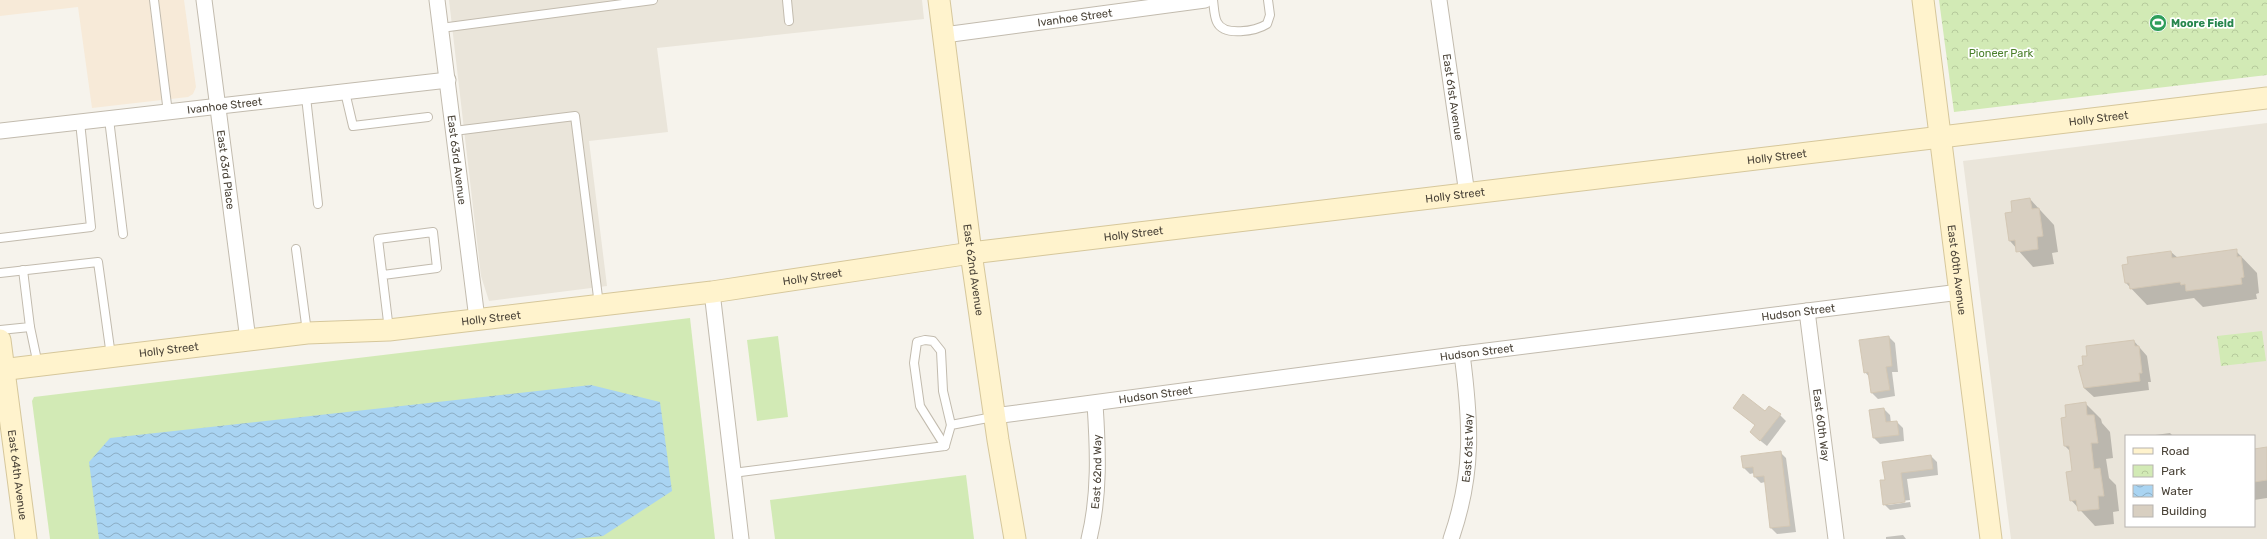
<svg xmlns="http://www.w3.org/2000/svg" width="2267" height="539" font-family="Rubik,sans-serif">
<defs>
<pattern id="park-crowns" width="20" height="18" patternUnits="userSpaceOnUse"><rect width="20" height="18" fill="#d2eab5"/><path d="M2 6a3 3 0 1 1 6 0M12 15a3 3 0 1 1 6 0" fill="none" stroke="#b6ca9c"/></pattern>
<pattern id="water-waves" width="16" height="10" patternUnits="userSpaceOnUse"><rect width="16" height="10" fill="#a9d4f2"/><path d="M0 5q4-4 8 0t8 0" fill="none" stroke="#8caec5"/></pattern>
</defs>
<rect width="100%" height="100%" fill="#f6f3ec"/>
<g fill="#eae5da" fill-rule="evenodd">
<polygon points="449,0 922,0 924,19 657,48 668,132 589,141 607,286 489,301 481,276"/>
<path d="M2267,123V539H2011L1963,161ZM2126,436H2254V526H2126Z"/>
</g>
<polygon fill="#f7ead8" points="0,0 184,0 196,87 193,94 188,97 92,108 78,7 0,16"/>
<g fill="#d2eab5">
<polygon points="690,318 715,539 50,539 32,401 34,397"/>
<polygon points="778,336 788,417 757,421 747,340"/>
<polygon points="966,475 974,539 775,539 770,500"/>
</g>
<g fill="url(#park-crowns)">
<polygon points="1939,0 2267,0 2267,75 1954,112"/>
<polygon points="2262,331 2266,361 2221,366 2217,336"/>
</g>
<polygon fill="url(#water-waves)" points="591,385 660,402 672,491 603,536 573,539 99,539 89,462 110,438"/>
<g fill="#0003">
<polygon points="2030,199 2054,225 2058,252 2052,253 2054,264 2033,267 2010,241 2013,213"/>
<polygon points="2236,251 2257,273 2259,293 2256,294 2257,299 2203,307 2194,298 2147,305 2126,283 2171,252 2178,258"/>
<polygon points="1889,337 1895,343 1898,372 1892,372 1895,396 1878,399 1872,393 1870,378 1865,372"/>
<polygon points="2134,341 2147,356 2151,382 2148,382 2149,390 2094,397 2084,388 2084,366 2088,356"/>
<polygon points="2085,403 2101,419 2102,423 2110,432 2113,458 2106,459 2109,478 2116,485 2119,511 2113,512 2114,524 2095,526 2071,500 2073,472 2071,452 2065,446 2068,418"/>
<polygon points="1734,408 1780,415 1786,421 1767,446 1757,438 1756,426"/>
<polygon points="1884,409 1890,415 1891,423 1897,422 1903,428 1904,441 1880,444 1874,438 1870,411"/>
<polygon points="2170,433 2173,436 2148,436"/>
<polygon points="2267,448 2267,498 2254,500 2254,450"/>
<polygon points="1780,452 1786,458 1796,532 1777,534 1771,528 1765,482 1761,483 1755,477 1754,473 1750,474 1744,468"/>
<polygon points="1931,456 1937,462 1938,475 1907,479 1910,500 1888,503 1888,505 1910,502 1911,507 1890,510 1884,504 1886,480"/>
<polygon points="1903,535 1906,539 1886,539 1886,537"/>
</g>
<g fill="#d8cfc1" stroke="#d3c7b4">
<polygon points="2030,198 2032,209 2039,208 2043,236 2037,237 2038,249 2016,252 2015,240 2009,241 2005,213 2012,212 2011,201"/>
<polygon points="2237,249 2237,257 2241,256 2244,277 2241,278 2242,284 2186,291 2185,284 2181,285 2180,282 2130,289 2129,283 2125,283 2122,265 2128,264 2127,257 2171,251 2172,258"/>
<polygon points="1889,336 1892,366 1886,367 1890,390 1871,393 1868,372 1864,373 1859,340"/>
<polygon points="2134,340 2135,346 2139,346 2142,373 2139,373 2140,381 2084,388 2078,366 2083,365 2082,356 2087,356 2086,346"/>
<polygon points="1743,394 1765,411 1769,406 1781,414 1760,441 1750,432 1755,425 1733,408"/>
<polygon points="2086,402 2087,415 2094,415 2098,443 2091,443 2094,469 2100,468 2104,496 2098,496 2099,509 2078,511 2076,500 2070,501 2066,472 2072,471 2069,446 2064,446 2061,418 2066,417 2065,405"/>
<polygon points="1884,408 1886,422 1897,421 1899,435 1873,438 1869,410"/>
<polygon points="2267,447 2267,480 2254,482 2254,449"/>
<polygon points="1781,451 1790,526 1770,528 1764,476 1754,477 1753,467 1743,468 1741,456"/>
<polygon points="1931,455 1933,469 1901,473 1905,502 1883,505 1880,480 1885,480 1882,462"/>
</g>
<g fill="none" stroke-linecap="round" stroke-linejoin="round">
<defs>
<g id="lane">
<polyline points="154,0 168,113"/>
<polyline points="787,0 789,21"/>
<path d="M1213,0C1214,7 1214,16 1217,22C1224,37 1256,31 1267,24L1270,15L1268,0"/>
<polyline points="441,28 653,0"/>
<polyline points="345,92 353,126 428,117"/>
<polyline points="306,97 318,204"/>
<polyline points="109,119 123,234"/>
<polyline points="454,131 575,116 599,305"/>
<polyline points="0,238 91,227 80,122"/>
<polyline points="296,249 307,332"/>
<polyline points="0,273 98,262 111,356"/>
<polyline points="383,275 437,268 433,232 378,239 389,330"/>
<polyline points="30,327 38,365"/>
<polyline points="0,330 30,327 23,270"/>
<polyline points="945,446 920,406 914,363 917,342 925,340 933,341 941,351 943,391 951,425"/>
<polyline points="733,473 945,446 951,425 993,417"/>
</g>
<g id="street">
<path id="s1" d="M204,0L248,340"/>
<path id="s2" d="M437,0L477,319"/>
<path id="s3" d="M1439,0L1467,194"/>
<path id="s4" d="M944,35L1205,0"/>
<path id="s5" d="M0,131L448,80"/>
<polyline points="712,292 741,539"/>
<path id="s6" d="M1807,311L1836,539"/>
<path id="s7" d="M994,416L1462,354L1960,292"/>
<path id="s8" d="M1089,539C1100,495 1098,449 1095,404"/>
<path id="s9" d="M1451,539C1474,473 1471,423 1462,354"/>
</g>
<g id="secondary">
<path id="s10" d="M939,0L971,253L998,440L1015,539"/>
<path id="s11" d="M1923,0L1991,539"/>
<path id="s12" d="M0,340L26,539"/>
<path id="s13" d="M0,370L307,333L389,330L712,292L971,253L2267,98"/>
</g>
</defs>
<use href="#lane" stroke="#c2bbae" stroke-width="10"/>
<use href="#street" stroke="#c2bbae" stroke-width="17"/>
<use href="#secondary" stroke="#d6c79b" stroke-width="23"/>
<use href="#lane" stroke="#fff" stroke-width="8"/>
<use href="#street" stroke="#fff" stroke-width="15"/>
<use href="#secondary" stroke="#fff3cd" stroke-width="21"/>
</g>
<defs>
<symbol id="stadium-disc" viewBox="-11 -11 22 22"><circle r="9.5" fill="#2e9e5b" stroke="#fff"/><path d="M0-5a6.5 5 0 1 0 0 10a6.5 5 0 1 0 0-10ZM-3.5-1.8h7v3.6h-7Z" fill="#fff"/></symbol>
</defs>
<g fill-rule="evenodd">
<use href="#stadium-disc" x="2148" y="13" width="20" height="20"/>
</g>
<g text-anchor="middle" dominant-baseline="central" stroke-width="3.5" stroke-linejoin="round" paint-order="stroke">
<g font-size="11" fill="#4b4439" stroke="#fff">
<text stroke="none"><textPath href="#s4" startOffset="132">Ivanhoe Street</textPath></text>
<text stroke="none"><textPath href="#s3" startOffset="98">East 61st Avenue</textPath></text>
<text stroke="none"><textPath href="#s5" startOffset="226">Ivanhoe Street</textPath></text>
<text stroke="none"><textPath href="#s13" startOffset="2114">Holly Street</textPath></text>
<text stroke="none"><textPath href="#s13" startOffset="1790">Holly Street</textPath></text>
<text stroke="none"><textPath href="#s2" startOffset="161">East 63rd Avenue</textPath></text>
<text stroke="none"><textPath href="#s1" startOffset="171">East 63rd Place</textPath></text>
<text stroke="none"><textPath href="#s13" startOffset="1466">Holly Street</textPath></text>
<text stroke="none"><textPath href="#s13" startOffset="1142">Holly Street</textPath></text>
<text stroke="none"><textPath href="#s11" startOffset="272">East 60th Avenue</textPath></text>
<text stroke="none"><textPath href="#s10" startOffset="272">East 62nd Avenue</textPath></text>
<text stroke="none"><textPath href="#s13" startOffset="818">Holly Street</textPath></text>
<text stroke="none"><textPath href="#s7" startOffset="811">Hudson Street</textPath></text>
<text stroke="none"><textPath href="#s13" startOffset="494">Holly Street</textPath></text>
<text stroke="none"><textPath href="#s13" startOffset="170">Holly Street</textPath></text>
<text stroke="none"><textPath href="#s7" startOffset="487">Hudson Street</textPath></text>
<text stroke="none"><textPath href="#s7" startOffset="163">Hudson Street</textPath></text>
<text stroke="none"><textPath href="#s6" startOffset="115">East 60th Way</textPath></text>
<text stroke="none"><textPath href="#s9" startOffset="93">East 61st Way</textPath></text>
<text stroke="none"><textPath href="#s8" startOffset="68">East 62nd Way</textPath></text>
<text stroke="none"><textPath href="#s12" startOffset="136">East 64th Avenue</textPath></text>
</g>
<g font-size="11" font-weight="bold" fill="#27864d" stroke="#fff" text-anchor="start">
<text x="2171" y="23">Moore Field</text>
</g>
<g font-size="11" fill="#4a7f2a" stroke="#fff">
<text x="2001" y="53">Pioneer Park</text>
</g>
</g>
<rect x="2125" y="435" width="130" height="92" fill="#ffffff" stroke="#b7b4b0"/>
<rect x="2133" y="448" width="20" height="6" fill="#fff3cd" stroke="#b7b4b0"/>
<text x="2161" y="455" font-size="12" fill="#4b4439">Road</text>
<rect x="2133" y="465" width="20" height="12" fill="url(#park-crowns)" stroke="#b7b4b0"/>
<text x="2161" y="475" font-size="12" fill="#4b4439">Park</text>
<rect x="2133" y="485" width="20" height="12" fill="url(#water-waves)" stroke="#b7b4b0"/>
<text x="2161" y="495" font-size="12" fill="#4b4439">Water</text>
<rect x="2133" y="505" width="20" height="12" fill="#d8cfc1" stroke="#b7b4b0"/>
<text x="2161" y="515" font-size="12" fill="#4b4439">Building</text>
</svg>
